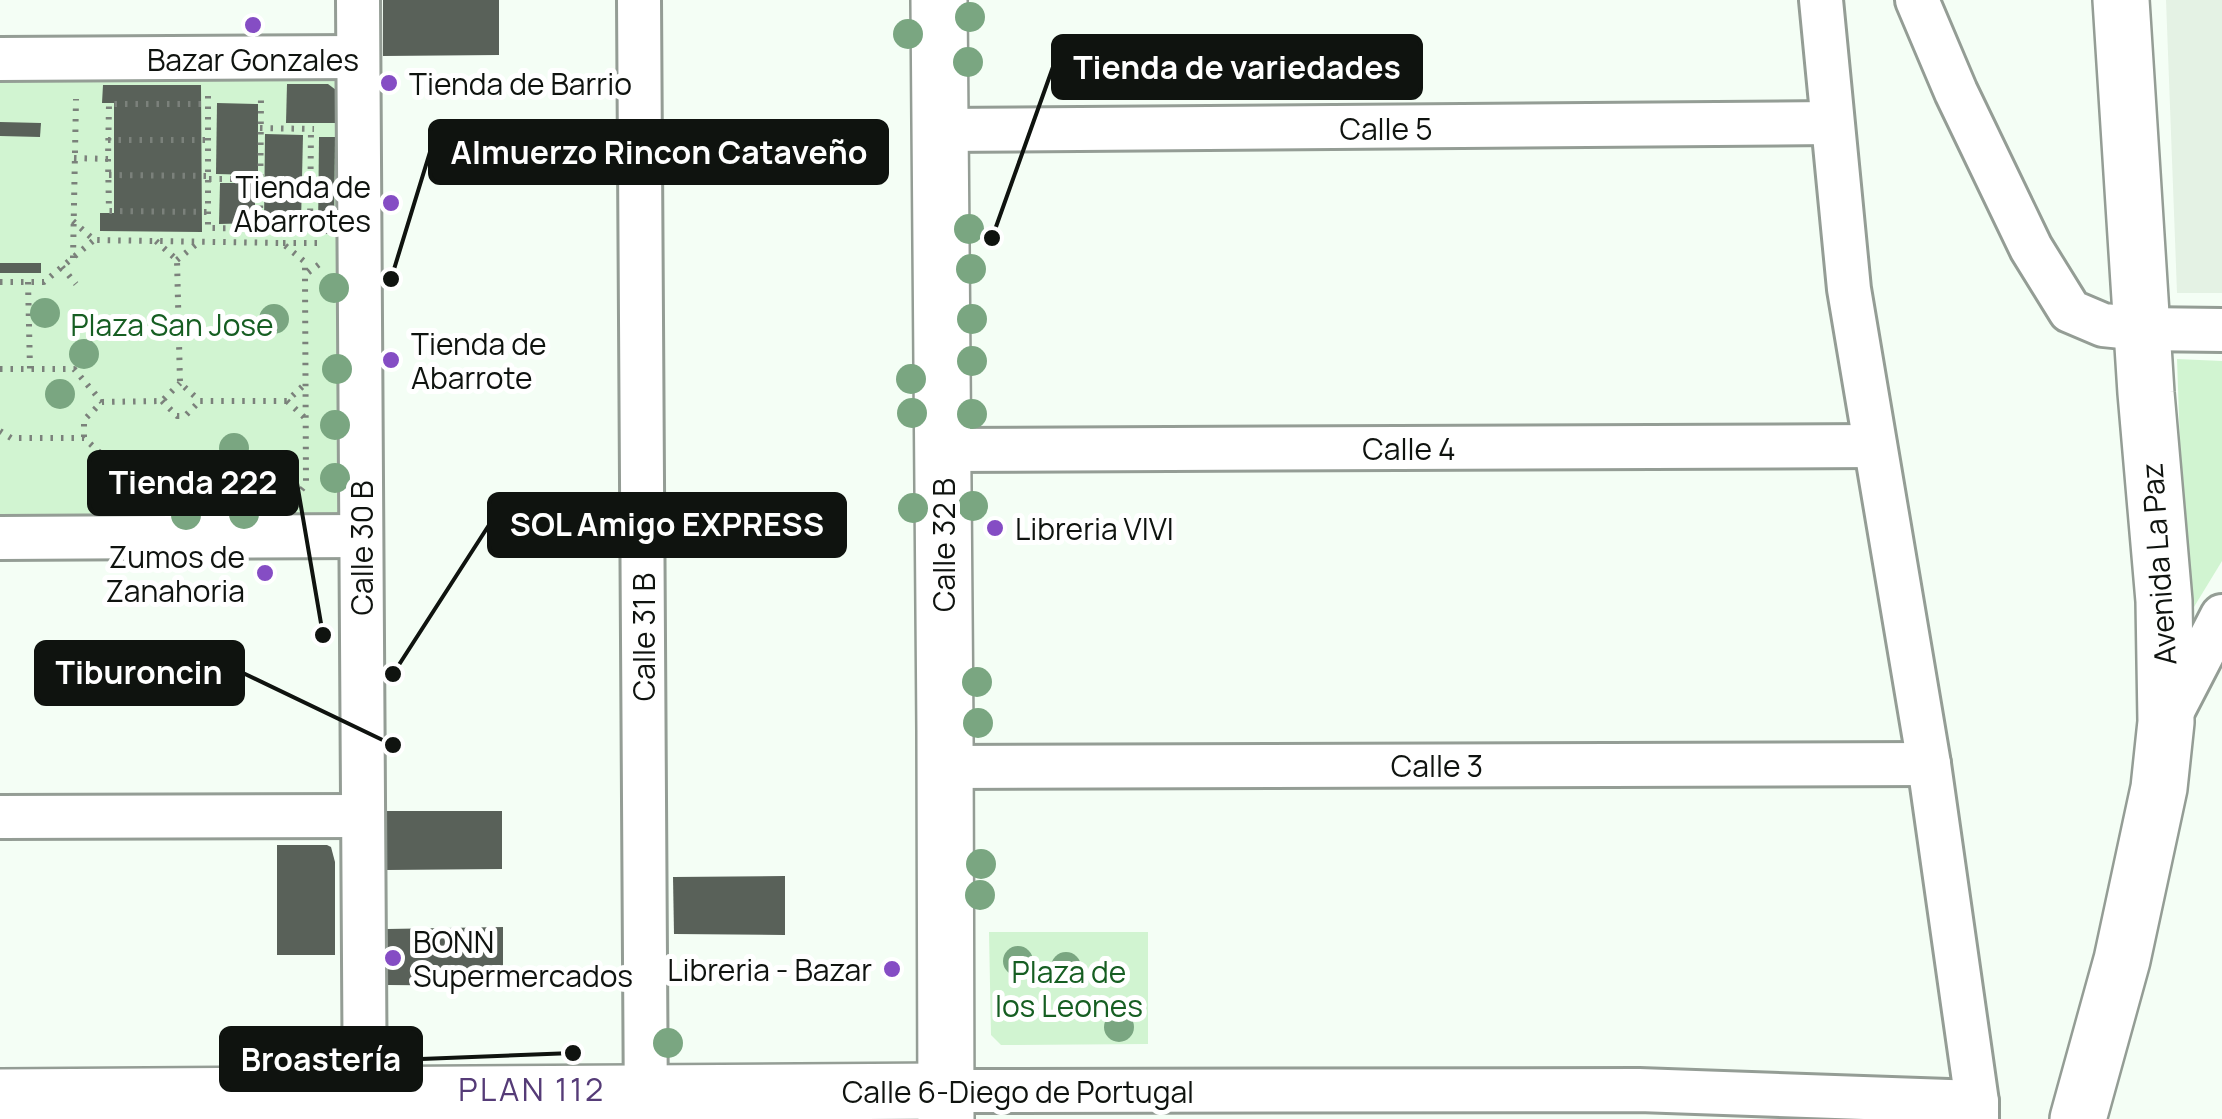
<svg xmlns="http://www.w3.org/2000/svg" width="2222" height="1119" font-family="Manrope,sans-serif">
<rect width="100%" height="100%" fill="#f4fef5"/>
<polygon fill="#e4f2e4" points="2166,0 2222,0 2222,293 2177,293"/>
<g fill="#d1f4d1">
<polygon points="0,75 335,77 340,81 343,504 338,512 331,518 0,521"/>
<polygon points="2177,359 2222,361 2222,561 2186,620"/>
<polygon points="989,932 1148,932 1148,1044 1001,1045 991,1035"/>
</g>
<g fill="#596159">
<polygon points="383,0 499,0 499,55 383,56"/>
<polygon points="287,84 328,84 336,90 336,123 286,123"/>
<polygon points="103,85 201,85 202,232 100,231 100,213 114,213 114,103 102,103"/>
<polygon points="217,103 258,104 258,175 216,174"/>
<polygon points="0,122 41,123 40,137 0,136"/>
<polygon points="265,134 303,135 301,222 264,224"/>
<polygon points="319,137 335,137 334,234 318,234"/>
<polygon points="220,183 255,183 255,223 219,224"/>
<rect x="0" y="263" width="41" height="10"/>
<polygon points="386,811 502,811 502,869 386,870"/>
<polygon points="277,845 327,845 331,847 335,862 335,955 277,955"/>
<polygon points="785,876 785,935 674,934 673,877"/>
<polygon points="503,927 503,986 388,985 387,929"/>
</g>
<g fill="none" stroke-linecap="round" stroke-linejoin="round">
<defs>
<g id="minor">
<polyline points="358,0 365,1119"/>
<polyline points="639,0 646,1119"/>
<polyline points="1821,0 1849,289 1929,764 1977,1102 1977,1119"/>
<polyline points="1917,0 1956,92 2031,248 2070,311 2103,325 2142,329 2222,330"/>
<polyline points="0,59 358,57"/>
<polyline points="941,130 1831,123"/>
<polyline points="943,450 1875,446"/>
<polyline points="0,538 361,536"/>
<polyline points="2167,722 2222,616"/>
<polyline points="945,767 1929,764"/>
<polyline points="0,817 363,816"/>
<polyline points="945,1091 1639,1090 1977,1102"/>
</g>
<g id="tertiary">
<polyline points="939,0 945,731 946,1119"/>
<polyline points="0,1097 945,1091"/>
</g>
<polyline id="secondary" points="2078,1119 2122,960 2159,788 2166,722 2164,601 2146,393 2121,0"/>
</defs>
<use href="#minor" stroke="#949d95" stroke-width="48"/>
<use href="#tertiary" stroke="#949d95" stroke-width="60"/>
<use href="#secondary" stroke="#949d95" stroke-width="60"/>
<g stroke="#7b817b" stroke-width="6" stroke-dasharray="2.5 8" stroke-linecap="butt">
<polyline points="208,96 208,228 310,229 311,129"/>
<polyline points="260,128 314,129"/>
<polyline points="108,140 209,140"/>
<polyline points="74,158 108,159 109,104 208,104"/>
<polyline points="108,159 109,211 209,212"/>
<polyline points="109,175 208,176"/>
<polyline points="209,179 260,179"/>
<polyline points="73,221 94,240 282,243 305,262 305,275"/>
<polyline points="260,229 261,97"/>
<polyline points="156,241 177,260 180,383 200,401 287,401 306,383"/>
<polyline points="283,243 321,243"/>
<polyline points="73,258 76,99"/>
<polyline points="177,260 199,242"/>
<polyline points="62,267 76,284"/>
<polyline points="0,282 44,282 94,240"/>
<polyline points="28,282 30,369"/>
<polyline points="0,369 74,369 102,402"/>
<polyline points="162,401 177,416 185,416 200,401"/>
<polyline points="287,401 304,417"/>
<polyline points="0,431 11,438 84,438 148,497"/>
<polyline points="84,437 84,420 102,402 162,401 180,383"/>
<polyline points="295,498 306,484 305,275 322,262"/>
</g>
<use href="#minor" stroke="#fff" stroke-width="42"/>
<use href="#tertiary" stroke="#fff" stroke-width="55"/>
<use href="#secondary" stroke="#fff" stroke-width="55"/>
</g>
<g fill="#7aa681">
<circle cx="970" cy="17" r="15"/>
<circle cx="908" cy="34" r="15"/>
<circle cx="968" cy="62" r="15"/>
<circle cx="969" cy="229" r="15"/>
<circle cx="971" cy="269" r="15"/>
<circle cx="334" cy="288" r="15"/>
<circle cx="45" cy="313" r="15"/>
<circle cx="274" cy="319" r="15"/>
<circle cx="972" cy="319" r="15"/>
<circle cx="84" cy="354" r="15"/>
<circle cx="972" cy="361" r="15"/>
<circle cx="337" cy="369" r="15"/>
<circle cx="911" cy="379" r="15"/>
<circle cx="60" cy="394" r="15"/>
<circle cx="912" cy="413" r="15"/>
<circle cx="972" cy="414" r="15"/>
<circle cx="335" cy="425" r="15"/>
<circle cx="234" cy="448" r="15"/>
<circle cx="335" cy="478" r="15"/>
<circle cx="973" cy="506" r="15"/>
<circle cx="913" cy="508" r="15"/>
<circle cx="244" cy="514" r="15"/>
<circle cx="186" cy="515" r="15"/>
<circle cx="977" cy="682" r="15"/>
<circle cx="978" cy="723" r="15"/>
<circle cx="981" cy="864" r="15"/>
<circle cx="980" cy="895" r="15"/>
<circle cx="1018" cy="961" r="15"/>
<circle cx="1066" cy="967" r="15"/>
<circle cx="1119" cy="1027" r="15"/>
<circle cx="668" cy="1043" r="15"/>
</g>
<g fill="#854dc4" stroke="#fff" stroke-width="4">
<circle cx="253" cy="25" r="10"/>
<circle cx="389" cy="83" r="10"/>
<circle cx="391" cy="203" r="10"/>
<circle cx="391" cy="360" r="10"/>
<circle cx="995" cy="528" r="10"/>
<circle cx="265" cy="573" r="10"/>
<circle cx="393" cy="958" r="10"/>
<circle cx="892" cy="969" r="10"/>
</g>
<g text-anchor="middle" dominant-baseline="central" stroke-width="10" stroke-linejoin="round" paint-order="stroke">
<g font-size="30" fill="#0f130f" stroke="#fff" text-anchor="start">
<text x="253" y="59" text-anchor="middle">Bazar Gonzales</text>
<text x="409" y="83">Tienda de Barrio</text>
<text x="371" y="186" text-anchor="end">Tienda de<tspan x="371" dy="34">Abarrotes</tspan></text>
<text x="411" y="343">Tienda de<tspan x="411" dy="34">Abarrote</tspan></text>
<text x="1015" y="528">Libreria VIVI</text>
<text x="245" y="556" text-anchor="end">Zumos de<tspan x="245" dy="34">Zanahoria</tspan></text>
<text x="413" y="941">BONN<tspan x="413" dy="34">Supermercados</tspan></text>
<text x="872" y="969" text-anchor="end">Libreria - Bazar</text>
</g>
<g font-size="30" fill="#0f130f" stroke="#fff">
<text x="1386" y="128">Calle 5</text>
<text x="1409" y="448">Calle 4</text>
<text transform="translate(943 545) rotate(-90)">Calle 32 B</text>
<text transform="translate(361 548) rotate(-90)">Calle 30 B</text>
<text transform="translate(2158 564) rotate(-94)">Avenida La Paz</text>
<text transform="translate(643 637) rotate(-90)">Calle 31 B</text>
<text x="1437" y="765">Calle 3</text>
<text x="1018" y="1091">Calle 6-Diego de Portugal</text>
</g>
<g font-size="30" fill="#165e22" stroke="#fff">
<text x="172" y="324">Plaza San Jose</text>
<text x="1069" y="971">Plaza de<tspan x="1069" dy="34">los Leones</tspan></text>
</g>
<g font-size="32" letter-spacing="2.5" fill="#553b77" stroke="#fff">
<text x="532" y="1089">PLAN 112</text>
</g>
</g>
<path fill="none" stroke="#0f130f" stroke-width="4" d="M992 238L1053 67M391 279L430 152M323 635L297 483M393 674L489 525M393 745L243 673M573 1053L421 1059"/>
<g fill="#0f130f" stroke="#fff" stroke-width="4">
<circle cx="992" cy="238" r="10"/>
<circle cx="391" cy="279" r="10"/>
<circle cx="323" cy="635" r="10"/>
<circle cx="393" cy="674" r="10"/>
<circle cx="393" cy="745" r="10"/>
<circle cx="573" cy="1053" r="10"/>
</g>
<g fill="#0f130f" stroke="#0f130f" stroke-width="4">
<rect x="1053" y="36" width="368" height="62" rx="10"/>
<rect x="430" y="121" width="457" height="62" rx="10"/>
<rect x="89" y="452" width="208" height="62" rx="10"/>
<rect x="489" y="494" width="356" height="62" rx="10"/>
<rect x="36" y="642" width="207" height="62" rx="10"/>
<rect x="221" y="1028" width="200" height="62" rx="10"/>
</g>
<g font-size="32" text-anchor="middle" font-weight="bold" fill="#fff">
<text x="1237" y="79">Tienda de variedades</text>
<text x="659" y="164">Almuerzo Rincon Cataveño</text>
<text x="193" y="494">Tienda 222</text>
<text x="667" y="536">SOL Amigo EXPRESS</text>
<text x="139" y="684">Tiburoncin</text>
<text x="321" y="1071">Broastería</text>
</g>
</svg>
